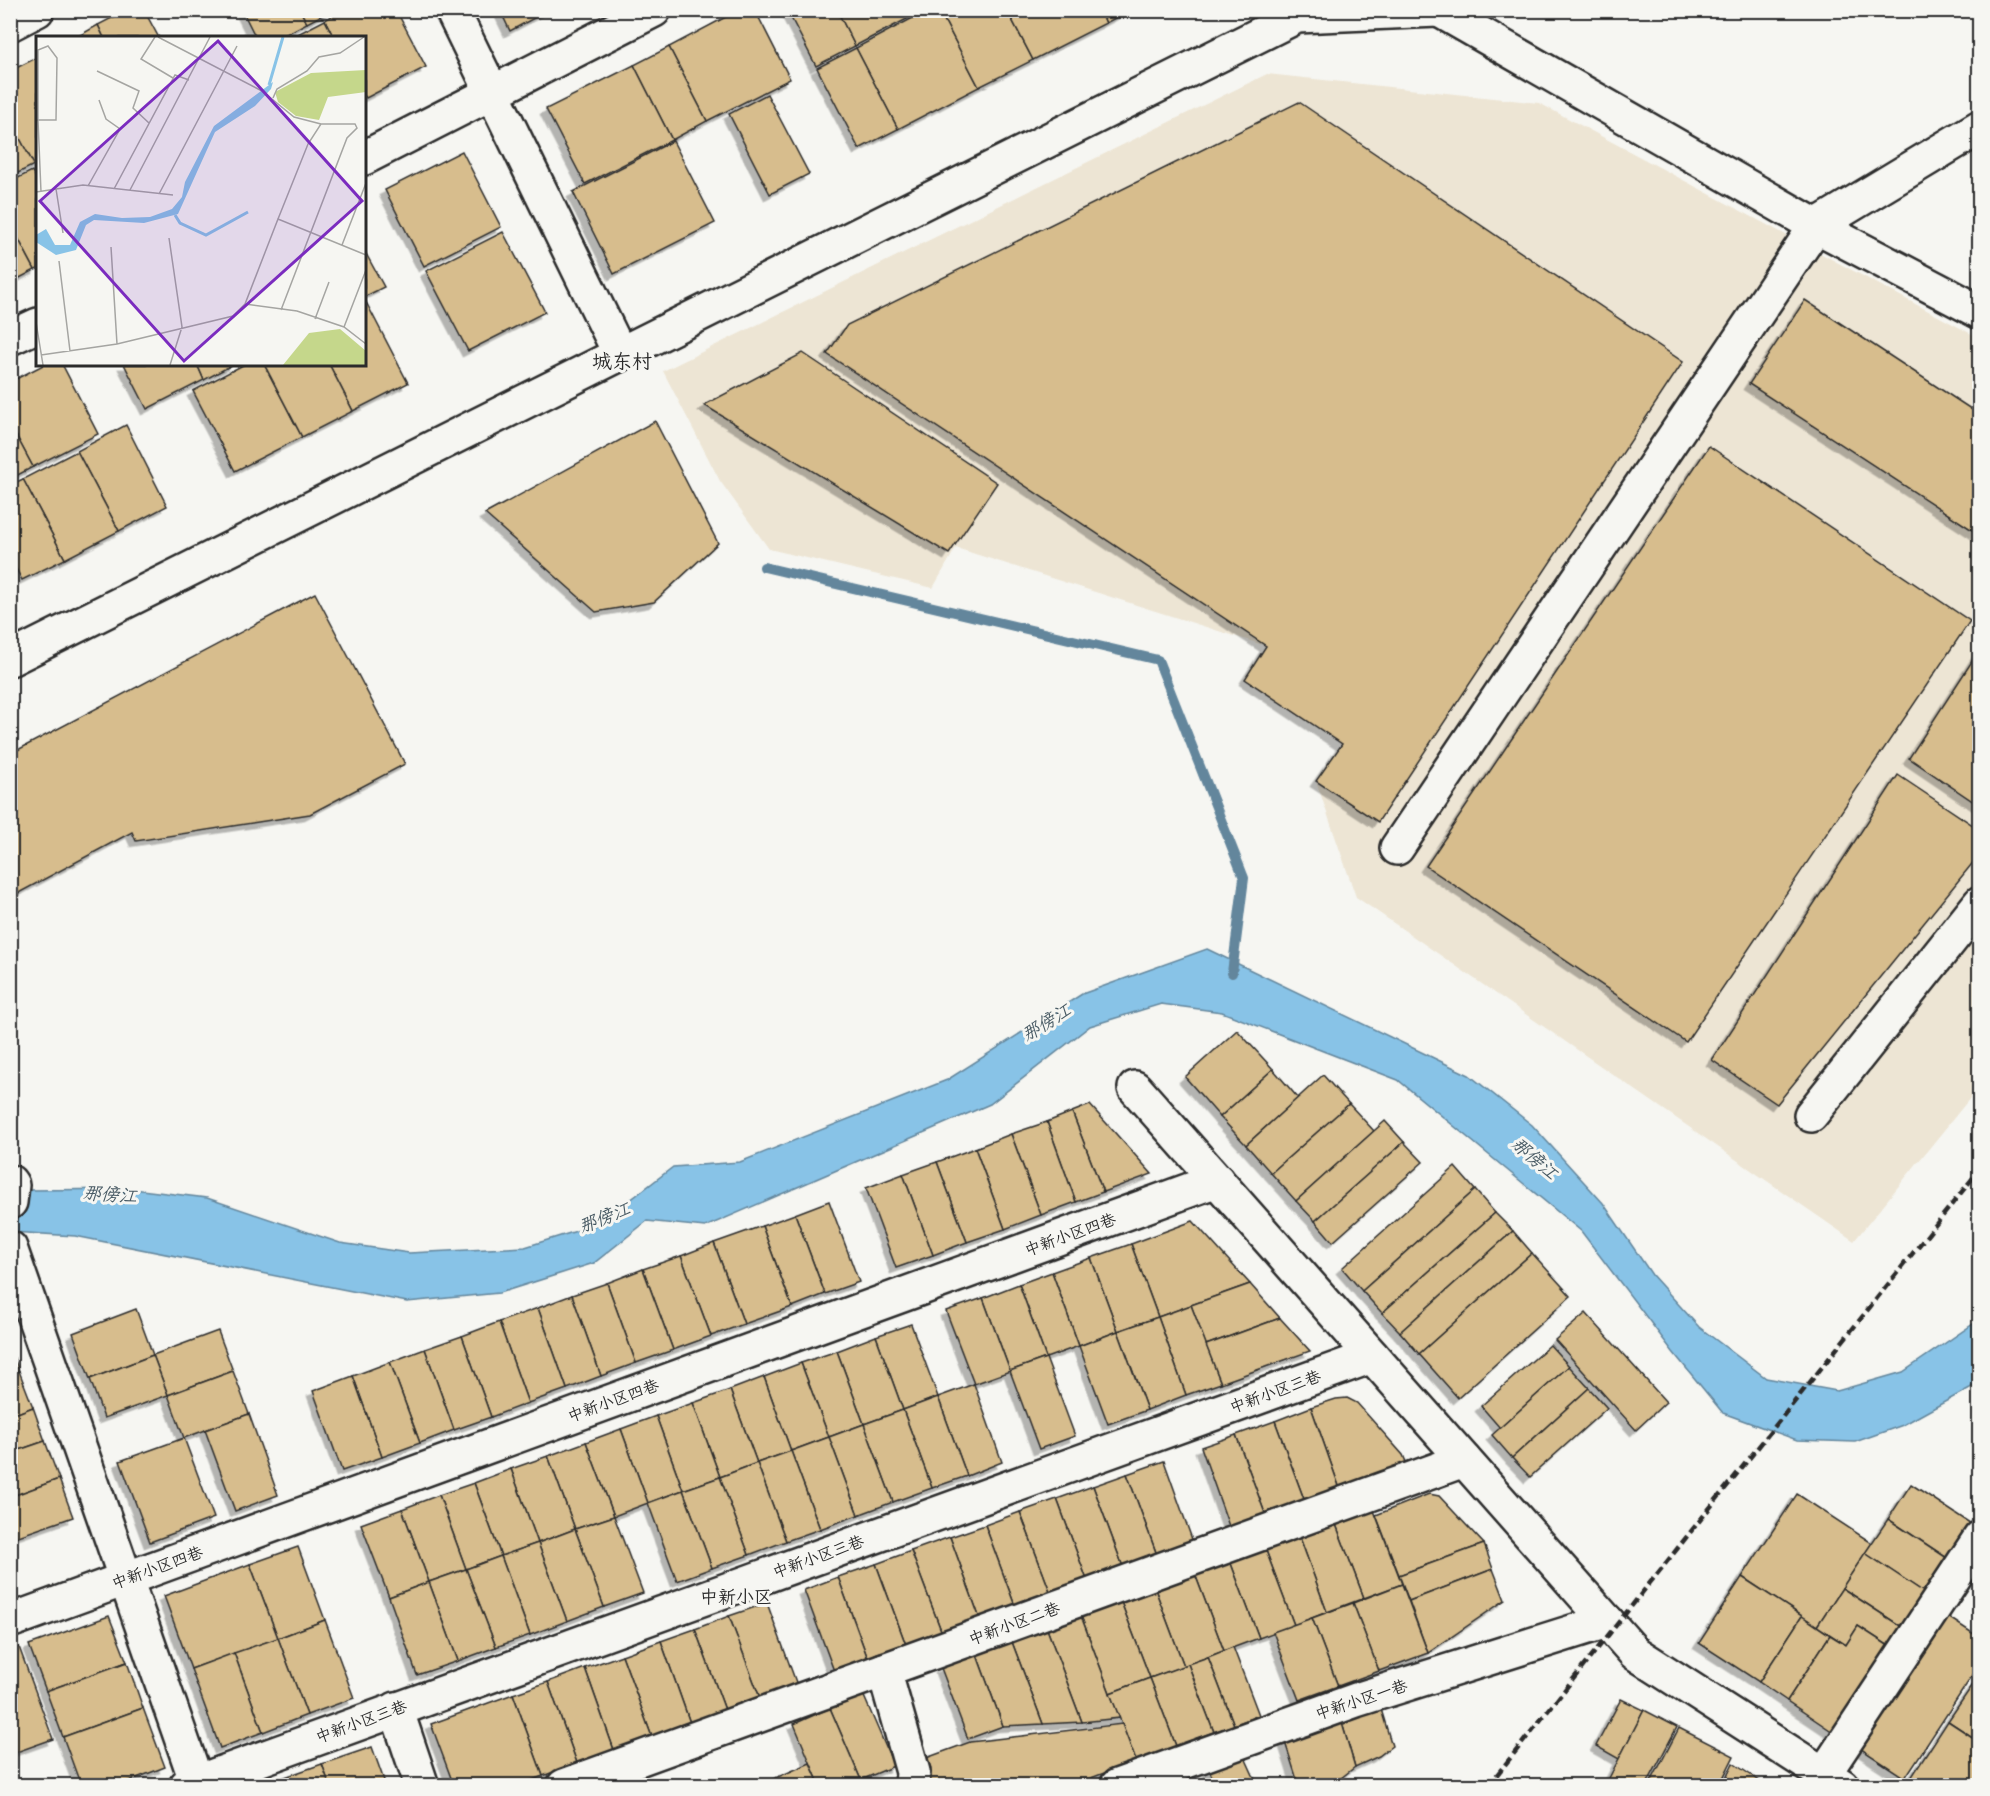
<svg xmlns="http://www.w3.org/2000/svg" width="1990" height="1796" font-family="'Patrick Hand','LXGW WenKai TC',sans-serif">
<defs>
<filter id="shadow"><feDropShadow dx="-5.5" dy="5.5" stdDeviation="0" flood-color="#0004"/></filter>
</defs>
<rect width="100%" height="100%" fill="#f6f6f2"/>
<filter id="ink" filterUnits="userSpaceOnUse"><feTurbulence type="fractalNoise" baseFrequency=".0167" numOctaves="2"/><feDisplacementMap in="SourceGraphic" scale="12" xChannelSelector="R" yChannelSelector="G"/><feConvolveMatrix kernelMatrix="1 2 1 2 8 2 1 2 1" color-interpolation-filters="sRGB"/></filter>
<g filter="url(#ink)">
<polygon fill="#ede5d4" points="1267,74 1539,103 1979,338 1979,1087 1854,1241 1356,897 1316,781 1341,744 1245,679 1266,646 956,548 933,588 769,549 720,481 663,371"/>
<polygon fill="#88c3e7" stroke="#63869c" stroke-width="1.5" points="1207,949 1469,1075 1532,1125 1603,1203 1652,1275 1699,1327 1766,1378 1837,1391 1903,1372 1979,1320 1979,1383 1903,1425 1855,1442 1797,1440 1723,1413 1673,1352 1581,1231 1398,1080 1222,1012 1161,1004 1090,1026 990,1104 705,1227 647,1221 594,1263 499,1293 407,1302 75,1236 11,1232 10,1192 31,1190 133,1189 207,1198 340,1243 409,1253 525,1247 599,1224 673,1167 740,1162 947,1080 1082,994"/>
<g fill="none" stroke-linecap="round" stroke-linejoin="round">
<polyline stroke="#63869c" stroke-width="10" points="764,567 1158,660 1244,878 1232,973"/>
</g>
<g fill="#d7bd8d" stroke="#2b2b2b" stroke-width="1.5" filter="url(#shadow)">
<polygon points="127,10 144,10 159,38 104,38 98,25"/>
<polygon points="242,10 300,10 307,23 279,38 256,38"/>
<polygon points="300,10 332,10 307,23"/>
<polygon points="342,10 396,10 426,67 366,98 364,95 364,38 334,38 325,20"/>
<polygon points="500,10 549,10 510,31"/>
<polygon points="739,10 755,10 790,79 707,121 669,47"/>
<polygon points="787,10 837,10 855,46 816,66"/>
<polygon points="837,10 924,10 855,46"/>
<polygon points="928,10 939,10 979,87 898,129 856,48"/>
<polygon points="939,10 1007,10 1033,60 979,87"/>
<polygon points="1007,10 1100,10 1106,23 1033,60"/>
<polygon points="1100,10 1130,10 1106,23"/>
<polygon points="325,20 334,38 292,38 292,37"/>
<polygon points="98,25 104,38 75,38"/>
<polygon points="669,47 707,121 672,140 634,65"/>
<polygon points="856,48 898,129 859,149 817,68"/>
<polygon points="38,57 38,163 34,165 10,120 10,71"/>
<polygon points="634,65 672,140 585,184 546,109"/>
<polygon points="767,94 809,174 770,194 729,114"/>
<polygon points="1299,102 1683,362 1378,822 1316,781 1342,744 1245,679 1266,646 827,354 847,325"/>
<polygon points="10,120 34,165 10,177"/>
<polygon points="673,141 715,223 614,274 573,192"/>
<polygon points="462,151 501,227 424,266 385,190"/>
<polygon points="32,171 38,181 38,269 35,270 10,223 10,182"/>
<polygon points="10,223 35,270 10,283"/>
<polygon points="503,232 545,312 468,351 426,271"/>
<polygon points="364,250 384,287 364,297"/>
<polygon points="1805,300 1980,415 1980,535 1749,384"/>
<polygon points="366,302 408,383 353,411 329,364 364,364"/>
<polygon points="803,353 997,483 949,554 704,405"/>
<polygon points="45,364 62,364 98,434 33,467 10,424 10,382"/>
<polygon points="124,364 197,364 204,380 147,409"/>
<polygon points="197,364 234,364 204,380"/>
<polygon points="245,364 264,364 302,437 235,471 193,391"/>
<polygon points="264,364 329,364 353,411 302,437"/>
<polygon points="655,421 718,543 654,602 596,612 485,514"/>
<polygon points="10,424 33,467 10,479"/>
<polygon points="126,425 167,506 119,531 77,451"/>
<polygon points="1709,446 1970,621 1686,1042 1426,866"/>
<polygon points="77,451 119,531 65,559 23,479"/>
<polygon points="23,479 65,559 22,580 10,557 10,485"/>
<polygon points="315,593 405,764 310,814 136,841 132,832 13,896 10,890 10,754"/>
<polygon points="1980,649 1980,806 1909,758"/>
<polygon points="1898,775 1980,830 1980,854 1777,1104 1712,1060"/>
<polygon points="1237,1030 1273,1069 1220,1117 1185,1077"/>
<polygon points="1273,1069 1298,1098 1246,1145 1220,1117"/>
<polygon points="1323,1075 1349,1104 1271,1173 1246,1145"/>
<polygon points="1349,1104 1374,1131 1296,1201 1271,1173"/>
<polygon points="1090,1105 1152,1174 1103,1192 1072,1112"/>
<polygon points="1072,1112 1103,1192 1076,1202 1047,1122"/>
<polygon points="1385,1121 1404,1142 1315,1221 1296,1201"/>
<polygon points="1047,1122 1076,1202 1041,1215 1011,1134"/>
<polygon points="1011,1134 1041,1215 1005,1229 975,1148"/>
<polygon points="1404,1142 1423,1162 1333,1242 1315,1221"/>
<polygon points="975,1148 1005,1229 967,1242 937,1162"/>
<polygon points="937,1162 967,1242 933,1255 903,1174"/>
<polygon points="1455,1167 1475,1190 1362,1291 1342,1268"/>
<polygon points="903,1174 933,1255 896,1268 866,1188"/>
<polygon points="1475,1190 1495,1213 1382,1313 1362,1291"/>
<polygon points="829,1201 859,1282 825,1294 795,1214"/>
<polygon points="1495,1213 1513,1231 1400,1332 1382,1313"/>
<polygon points="795,1214 825,1294 792,1307 762,1226"/>
<polygon points="1193,1221 1250,1284 1158,1317 1131,1244"/>
<polygon points="762,1226 792,1307 744,1324 714,1243"/>
<polygon points="1513,1231 1532,1253 1419,1354 1400,1332"/>
<polygon points="714,1243 744,1324 711,1336 681,1256"/>
<polygon points="1131,1244 1158,1317 1118,1331 1091,1258"/>
<polygon points="1532,1253 1571,1296 1458,1398 1419,1354"/>
<polygon points="681,1256 711,1336 673,1350 643,1269"/>
<polygon points="1091,1258 1118,1331 1079,1346 1052,1272"/>
<polygon points="643,1269 673,1350 636,1363 607,1283"/>
<polygon points="1052,1272 1079,1346 1046,1358 1019,1284"/>
<polygon points="607,1283 636,1363 601,1376 572,1295"/>
<polygon points="1019,1284 1046,1358 1010,1371 983,1298"/>
<polygon points="1250,1284 1280,1318 1206,1345 1191,1305"/>
<polygon points="572,1295 601,1376 567,1389 538,1308"/>
<polygon points="983,1298 1010,1371 974,1384 946,1311"/>
<polygon points="1191,1305 1221,1383 1186,1395 1158,1317"/>
<polygon points="538,1308 567,1389 528,1403 499,1322"/>
<polygon points="136,1309 153,1355 90,1379 73,1333"/>
<polygon points="1586,1313 1666,1402 1636,1430 1555,1340"/>
<polygon points="1158,1317 1186,1395 1147,1410 1118,1331"/>
<polygon points="1280,1318 1310,1351 1221,1383 1206,1345"/>
<polygon points="499,1322 528,1403 491,1417 462,1336"/>
<polygon points="911,1324 938,1397 903,1410 876,1336"/>
<polygon points="218,1331 233,1371 168,1395 153,1355"/>
<polygon points="1118,1331 1147,1410 1108,1424 1079,1346"/>
<polygon points="462,1336 491,1417 454,1430 425,1349"/>
<polygon points="876,1336 903,1410 864,1424 837,1351"/>
<polygon points="1550,1345 1569,1366 1500,1428 1481,1406"/>
<polygon points="10,1348 19,1371 10,1374"/>
<polygon points="425,1349 454,1430 420,1443 390,1362"/>
<polygon points="837,1351 864,1424 829,1437 801,1363"/>
<polygon points="153,1355 168,1395 104,1418 90,1379"/>
<polygon points="1046,1358 1075,1436 1039,1449 1010,1371"/>
<polygon points="390,1362 420,1443 382,1457 353,1376"/>
<polygon points="801,1363 829,1437 791,1451 764,1377"/>
<polygon points="1569,1366 1589,1388 1512,1458 1492,1435"/>
<polygon points="19,1371 33,1407 10,1416 10,1374"/>
<polygon points="233,1371 249,1414 184,1438 168,1395"/>
<polygon points="353,1376 382,1457 342,1471 313,1391"/>
<polygon points="764,1377 791,1451 757,1463 730,1390"/>
<polygon points="974,1384 1002,1462 967,1476 938,1397"/>
<polygon points="1589,1388 1607,1408 1530,1477 1512,1458"/>
<polygon points="730,1390 757,1463 720,1477 693,1403"/>
<polygon points="938,1397 967,1476 932,1488 903,1410"/>
<polygon points="1347,1398 1357,1403 1403,1455 1406,1462 1402,1467 1340,1489 1311,1407 1336,1399"/>
<polygon points="693,1403 720,1477 683,1490 656,1416"/>
<polygon points="33,1407 45,1441 10,1453 10,1416"/>
<polygon points="1311,1407 1340,1489 1305,1502 1275,1421"/>
<polygon points="903,1410 932,1488 893,1502 864,1424"/>
<polygon points="249,1414 278,1495 235,1511 205,1430"/>
<polygon points="656,1416 683,1490 648,1503 621,1429"/>
<polygon points="1275,1421 1305,1502 1266,1516 1236,1435"/>
<polygon points="864,1424 893,1502 858,1515 829,1437"/>
<polygon points="621,1429 648,1503 614,1516 586,1442"/>
<polygon points="1236,1435 1266,1516 1230,1529 1201,1447"/>
<polygon points="829,1437 858,1515 820,1529 791,1451"/>
<polygon points="184,1438 214,1518 150,1542 120,1461"/>
<polygon points="45,1441 59,1479 10,1497 10,1453"/>
<polygon points="586,1442 614,1516 575,1529 548,1456"/>
<polygon points="791,1451 820,1529 786,1541 757,1463"/>
<polygon points="548,1456 575,1529 538,1543 511,1469"/>
<polygon points="1164,1461 1193,1542 1157,1555 1127,1474"/>
<polygon points="757,1463 786,1541 749,1555 720,1477"/>
<polygon points="511,1469 538,1543 501,1556 474,1483"/>
<polygon points="1127,1474 1157,1555 1123,1567 1093,1486"/>
<polygon points="720,1477 749,1555 712,1568 683,1490"/>
<polygon points="59,1479 73,1517 10,1539 10,1497"/>
<polygon points="474,1483 501,1556 466,1569 439,1495"/>
<polygon points="1911,1484 1973,1525 1950,1560 1888,1519"/>
<polygon points="1093,1486 1123,1567 1087,1580 1057,1499"/>
<polygon points="683,1490 712,1568 677,1581 648,1503"/>
<polygon points="1429,1494 1439,1496 1484,1544 1399,1575 1376,1515"/>
<polygon points="1797,1494 1872,1543 1817,1626 1742,1577"/>
<polygon points="439,1495 466,1569 429,1582 402,1509"/>
<polygon points="1057,1499 1087,1580 1051,1594 1020,1512"/>
<polygon points="1373,1508 1402,1584 1364,1598 1335,1522"/>
<polygon points="402,1509 429,1582 389,1597 361,1524"/>
<polygon points="1020,1512 1051,1594 1015,1606 985,1525"/>
<polygon points="614,1516 643,1593 604,1607 575,1529"/>
<polygon points="1888,1519 1950,1560 1928,1595 1865,1553"/>
<polygon points="1335,1522 1364,1598 1327,1612 1299,1535"/>
<polygon points="985,1525 1015,1606 980,1619 950,1537"/>
<polygon points="575,1529 604,1607 567,1621 538,1543"/>
<polygon points="1299,1535 1327,1612 1294,1625 1265,1548"/>
<polygon points="950,1537 980,1619 942,1633 911,1551"/>
<polygon points="538,1543 567,1621 530,1635 501,1556"/>
<polygon points="1484,1544 1493,1569 1409,1601 1399,1575"/>
<polygon points="298,1547 325,1620 278,1638 250,1564"/>
<polygon points="1265,1548 1294,1625 1259,1638 1230,1561"/>
<polygon points="911,1551 942,1633 906,1645 876,1564"/>
<polygon points="1865,1553 1928,1595 1905,1629 1842,1588"/>
<polygon points="501,1556 530,1635 496,1647 466,1569"/>
<polygon points="1230,1561 1259,1638 1224,1651 1195,1574"/>
<polygon points="250,1564 278,1638 191,1669 164,1596"/>
<polygon points="876,1564 906,1645 868,1659 838,1577"/>
<polygon points="466,1569 496,1647 458,1661 429,1582"/>
<polygon points="1493,1569 1505,1600 1428,1653 1409,1601"/>
<polygon points="1195,1574 1224,1651 1184,1666 1155,1589"/>
<polygon points="838,1577 868,1659 834,1671 804,1590"/>
<polygon points="1742,1577 1802,1616 1759,1682 1699,1643"/>
<polygon points="429,1582 458,1661 417,1675 389,1597"/>
<polygon points="1402,1584 1428,1653 1379,1671 1353,1603"/>
<polygon points="1842,1588 1905,1629 1892,1648 1858,1626 1846,1645 1817,1626"/>
<polygon points="1155,1589 1184,1666 1150,1678 1121,1602"/>
<polygon points="1121,1602 1150,1678 1110,1693 1081,1616"/>
<polygon points="767,1603 797,1685 760,1698 729,1616"/>
<polygon points="1353,1603 1379,1671 1338,1686 1312,1618"/>
<polygon points="1945,1615 1980,1638 1980,1664 1905,1778 1858,1747"/>
<polygon points="109,1616 127,1662 46,1691 29,1645"/>
<polygon points="729,1616 760,1698 725,1710 695,1629"/>
<polygon points="1081,1616 1110,1693 1120,1718 1082,1722 1047,1629"/>
<polygon points="1802,1616 1830,1635 1787,1701 1759,1682"/>
<polygon points="1312,1618 1338,1686 1299,1700 1273,1632"/>
<polygon points="325,1620 354,1698 307,1715 278,1638"/>
<polygon points="1858,1626 1892,1648 1836,1734 1787,1701 1830,1635 1846,1645"/>
<polygon points="695,1629 725,1710 690,1723 661,1641"/>
<polygon points="1047,1629 1082,1722 1043,1724 1012,1642"/>
<polygon points="278,1638 307,1715 263,1732 234,1653"/>
<polygon points="661,1641 690,1723 652,1737 622,1655"/>
<polygon points="1012,1642 1043,1724 1003,1726 977,1655"/>
<polygon points="19,1647 53,1739 11,1754 10,1650"/>
<polygon points="1233,1647 1259,1715 1234,1725 1208,1657"/>
<polygon points="234,1653 263,1732 220,1748 191,1669"/>
<polygon points="622,1655 652,1737 614,1750 585,1668"/>
<polygon points="977,1655 1003,1726 968,1739 941,1668"/>
<polygon points="1208,1657 1234,1725 1214,1732 1188,1664"/>
<polygon points="127,1662 143,1708 63,1737 46,1691"/>
<polygon points="1188,1664 1214,1732 1176,1746 1150,1678"/>
<polygon points="585,1668 614,1750 577,1763 548,1682"/>
<polygon points="1150,1678 1176,1746 1136,1761 1110,1693"/>
<polygon points="548,1682 577,1763 543,1776 513,1694"/>
<polygon points="1974,1683 1980,1686 1980,1742 1948,1721"/>
<polygon points="513,1694 543,1776 516,1786 454,1786 431,1724"/>
<polygon points="863,1694 894,1766 861,1780 830,1708"/>
<polygon points="1621,1699 1644,1710 1619,1759 1596,1746"/>
<polygon points="143,1708 165,1767 116,1786 81,1786 63,1737"/>
<polygon points="830,1708 861,1780 848,1786 820,1786 794,1724"/>
<polygon points="1381,1709 1392,1746 1379,1756 1355,1767 1342,1723"/>
<polygon points="1644,1710 1677,1727 1646,1786 1605,1786"/>
<polygon points="1948,1721 1980,1742 1980,1786 1917,1786 1909,1781"/>
<polygon points="1342,1723 1355,1767 1331,1786 1299,1786 1284,1739"/>
<polygon points="1122,1724 1136,1761 1070,1786 927,1786 918,1761 970,1742"/>
<polygon points="1679,1728 1734,1756 1719,1786 1649,1786"/>
<polygon points="372,1747 386,1786 330,1786 322,1764"/>
<polygon points="1243,1753 1258,1786 1216,1786 1208,1767"/>
<polygon points="810,1763 820,1786 757,1786"/>
<polygon points="1733,1763 1767,1786 1722,1786"/>
<polygon points="322,1764 330,1786 285,1786 282,1778"/>
<polygon points="282,1778 285,1786 262,1786"/>
</g>
<g fill="none" stroke-linecap="round" stroke-linejoin="round">
<defs>
<g id="minor">
<polyline points="452,10 620,354 1297,16 1438,10"/>
<polyline points="1439,10 1816,226 1980,312"/>
<polyline points="10,24 37,10"/>
<polyline points="364,158 654,10"/>
<polyline points="10,338 38,325"/>
<polyline points="10,659 620,354"/>
<polyline points="1397,848 1816,226 1980,127"/>
<polyline points="1135,1088 1635,1653 1842,1786"/>
<polyline points="1811,1115 1980,903"/>
<polyline points="10,1182 12,1185 10,1202"/>
<polyline points="10,1248 198,1786"/>
<polyline points="10,1621 1217,1180"/>
<polyline points="884,1670 913,1772 912,1786"/>
<polyline points="396,1709 422,1786"/>
<polyline points="1824,1774 1980,1538"/>
<polyline points="186,1786 1372,1356"/>
<polyline points="564,1786 1464,1460"/>
<polyline points="1117,1786 1356,1700 1607,1621"/>
</g>
</defs>
<use href="#minor" stroke="#2b2b2b" stroke-width="38"/>
<use href="#minor" stroke="#f6f6f2" stroke-width="33"/>
<polyline stroke="#2b2b2b" stroke-width="4.5" stroke-dasharray="9 4.5" stroke-linecap="butt" points="1488,1786 1980,1169"/>
</g>
</g>
<g text-anchor="middle" dominant-baseline="central" stroke-width="6" stroke-linejoin="round" paint-order="stroke">
<g font-size="16" fill="#2b2b2b" stroke="#f6f6f2">
<text transform="translate(1070 1234) rotate(-20)">中新小区四巷</text>
<text transform="translate(1275 1391) rotate(-20)">中新小区三巷</text>
<text transform="translate(613 1400) rotate(-20)">中新小区四巷</text>
<text transform="translate(818 1556) rotate(-20)">中新小区三巷</text>
<text transform="translate(157 1567) rotate(-20)">中新小区四巷</text>
<text transform="translate(1014 1623) rotate(-20)">中新小区二巷</text>
<text transform="translate(1361 1699) rotate(-18)">中新小区一巷</text>
<text transform="translate(361 1721) rotate(-20)">中新小区三巷</text>
</g>
<g font-size="18" font-style="italic" fill="#475963" stroke="#f6f6f2">
<text transform="translate(1046 1022) rotate(-32)">那傍江</text>
<text transform="translate(1535 1158) rotate(41)">那傍江</text>
<text transform="translate(110 1194) rotate(4)">那傍江</text>
<text transform="translate(604 1217) rotate(-22)">那傍江</text>
</g>
<g font-size="18" fill="#2b2b2b" stroke="#f6f6f2">
<text x="736" y="1596">中新小区</text>
</g>
<g font-size="20" fill="#2b2b2b" stroke="#f6f6f2">
<text x="622" y="360">城东村</text>
</g>
</g>
<g transform="translate(36 36)">
<rect width="330" height="330" fill="#f6f6f2"/>
<path d="M330,34V56L292,61L283,84L260,80L242,66L239,56L275,37ZM304,293L330,315V329H247L273,297Z" fill="#c5d78b"/>
<path d="M237,46L235,53L219,70L179,96L142,178L108,187L58,184L50,189L40,214L20,219L0,206V199L10,193L19,209H34L44,186L59,178L86,182L114,181L136,173L146,161L149,146L178,90Z" fill="#88c3e7"/>
<path fill="none" stroke="#88c3e7" stroke-width="3" d="M233,49L247,1M139,179L144,187L170,199L212,176"/>
<path fill="none" stroke="#a5a5a2" stroke-width="1.5" d="M119,1L105,23L137,42M122,1L226,55L258,81L285,88L272,108L242,183M61,35L103,55L97,72L113,87M237,62L241,53L271,35L283,21L304,17L328,1M0,84H20L21,22L12,10L2,14V84L5,156M52,150L84,93L70,83L63,64M20,153L27,197M78,153L139,39L153,44M94,154L174,1M0,156L47,149L137,159M123,158L201,10M133,202L146,291L134,329M306,209L330,147M75,211L81,308M23,225L34,315M209,268L261,275L308,291L330,308M245,274L311,102L321,92L319,88H285M279,283L293,246M0,286L7,329M308,291L330,234M5,319L81,308L197,280L209,268L242,183L330,219"/>
<path fill="#7b2cbf" fill-opacity="0.15" stroke="#7b2cbf" stroke-width="3" d="M182,5L326,165L148,325L4,165Z"/>
<rect width="330" height="330" fill="none" stroke="#2b2b2b" stroke-width="3"/>
</g>
<rect width="1990" height="1796" fill="none" stroke="#f6f6f2" stroke-width="36"/>
<rect x="18" y="18" width="1954" height="1760" fill="none" stroke="#2b2b2b" stroke-width="2" filter="url(#ink)"/>
</svg>
